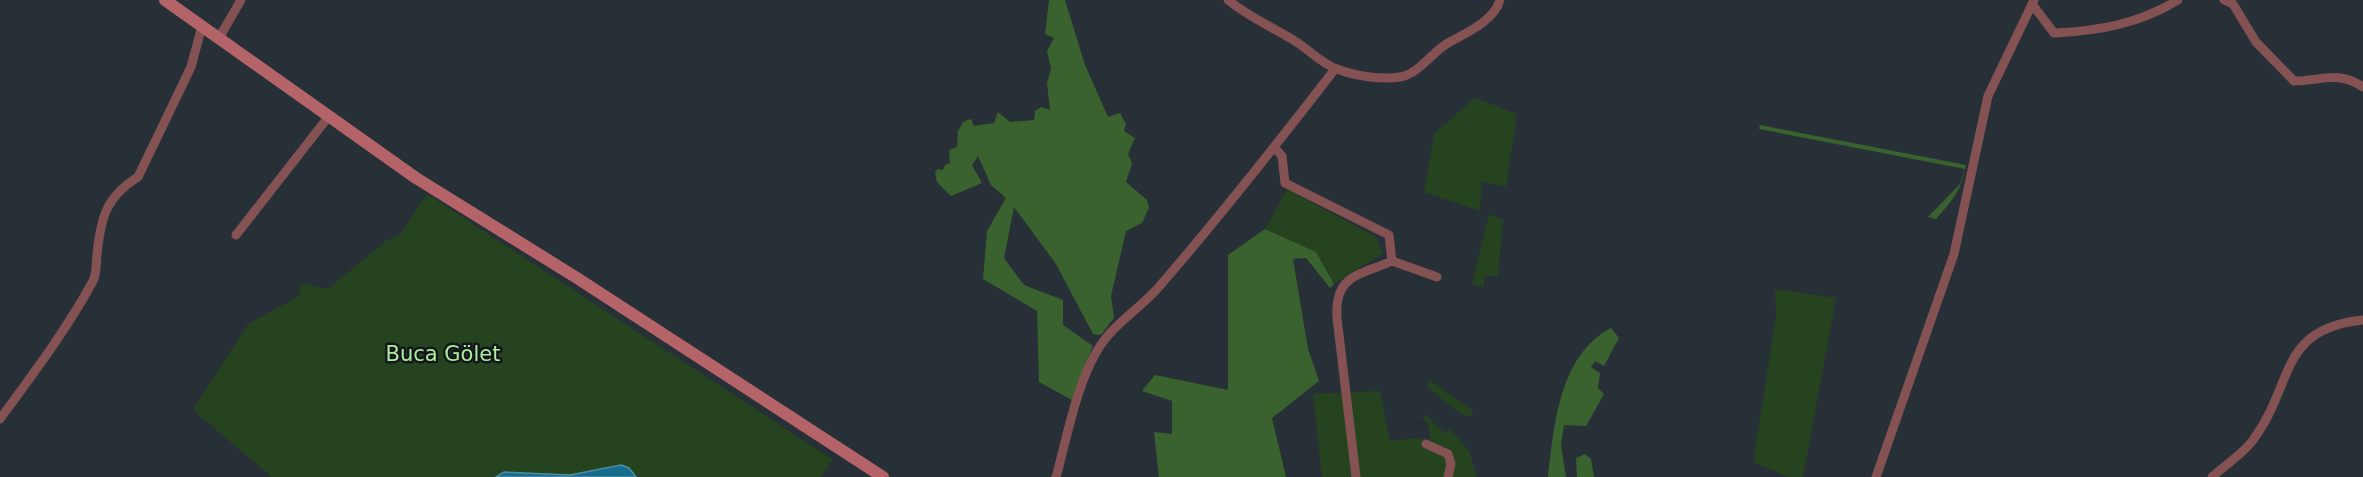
<svg xmlns="http://www.w3.org/2000/svg" width="2363" height="477" font-family="'DejaVu Sans',sans-serif">
<rect width="100%" height="100%" fill="#283037"/>
<g fill="#26431f">
<polygon points="1475,98 1517,114 1506,187 1482,181 1480,211 1424,192 1434,134"/>
<polygon points="1287,189 1376,237 1383,253 1334,284 1316,252 1265,229"/>
<polygon points="427,194 833,460 820,477 272,477 193,410 248,324 299,296 301,283 328,289 386,241 400,235"/>
<polygon points="1489,214 1503,220 1498,276 1484,276 1484,287 1472,284"/>
<polygon points="1775,289 1836,298 1803,477 1789,477 1753,462 1776,317"/>
<polygon points="1430,380 1473,411 1472,416 1464,416 1427,387"/>
<polygon points="1380,391 1390,441 1415,438 1430,441 1429,426 1422,417 1424,414 1445,433 1450,429 1469,451 1477,477 1322,477 1313,394"/>
</g>
<g fill="#39622e">
<polygon points="1049,0 1065,0 1085,65 1108,117 1120,113 1126,124 1124,131 1135,138 1128,154 1132,163 1126,182 1147,200 1149,208 1142,223 1126,231 1111,296 1114,318 1101,335 1093,334 1056,264 1014,207 1004,258 1024,285 1063,300 1063,325 1093,346 1072,400 1039,382 1037,311 983,279 987,231 1006,198 991,185 978,156 972,165 982,183 951,196 937,182 935,172 938,169 943,170 945,165 950,163 949,150 957,147 958,131 963,122 971,119 974,126 994,123 998,112 1010,122 1034,120 1035,111 1041,107 1050,110 1047,83 1051,69 1047,51 1054,38 1045,34"/>
<path d="M1760,125L1966,165C1961,191 1953,200 1936,219L1928,217L1960,184L1965,169L1759,129Z"/>
<polygon points="1265,229 1316,252 1334,284 1330,288 1306,258 1293,259 1308,349 1319,381 1272,418 1286,477 1159,477 1154,432 1172,434 1172,401 1142,391 1155,375 1228,390 1228,255"/>
<path d="M1611,328L1619,338L1604,366L1595,361L1591,367L1600,373L1598,388L1604,394L1586,426L1564,425L1561,445L1566,477H1548C1554,426 1559,355 1611,328Z"/>
<polygon points="1585,454 1591,459 1594,477 1577,477 1576,458"/>
</g>
<polygon fill="#176d8e" stroke="#4e8ba4" stroke-width="1.5" points="621,465 629,468 636,477 496,477 504,472 570,475"/>
<g fill="none" stroke-linecap="round" stroke-linejoin="round">
<g stroke="#855254" stroke-width="9">
<path d="M1228,0C1249,17 1272,27 1295,41C1308,49 1322,64 1337,69C1355,76 1381,80 1400,77C1419,74 1432,52 1448,43C1466,33 1494,21 1500,0"/>
<path d="M2224,0L2233,4L2256,42L2294,81C2321,81 2338,70 2363,87"/>
<path d="M2032,4L2054,33C2098,31 2139,24 2178,0"/>
<polyline points="219,38 241,0"/>
<polyline points="1274,147 1282,156 1285,183 1389,235 1392,261 1437,277"/>
<polyline points="236,235 329,116"/>
<path d="M0,419C33,374 67,329 93,281C97,273 96,262 97,254C101,217 106,197 138,177L191,67L202,26"/>
<polyline points="1426,444 1448,454 1451,464 1448,477"/>
<path d="M1056,477C1067,438 1076,386 1097,351C1112,325 1137,311 1157,289C1219,218 1277,144 1335,69"/>
<path d="M1356,477L1337,318C1334,275 1358,276 1392,261"/>
<polyline points="1876,477 1954,254 1988,96 2034,0"/>
<path d="M2212,477C2225,465 2243,454 2253,440C2295,384 2277,329 2363,320"/>
</g>
<polyline stroke="#b46368" stroke-width="12" points="165,0 416,178 577,278 883,477"/>
</g>
<g text-anchor="middle" dominant-baseline="central" stroke-width="5" stroke-linejoin="round" paint-order="stroke">
<g font-size="21" fill="#adeb9d" stroke="#14171b">
<text x="443" y="354">Buca Gölet</text>
</g>
</g>
</svg>
